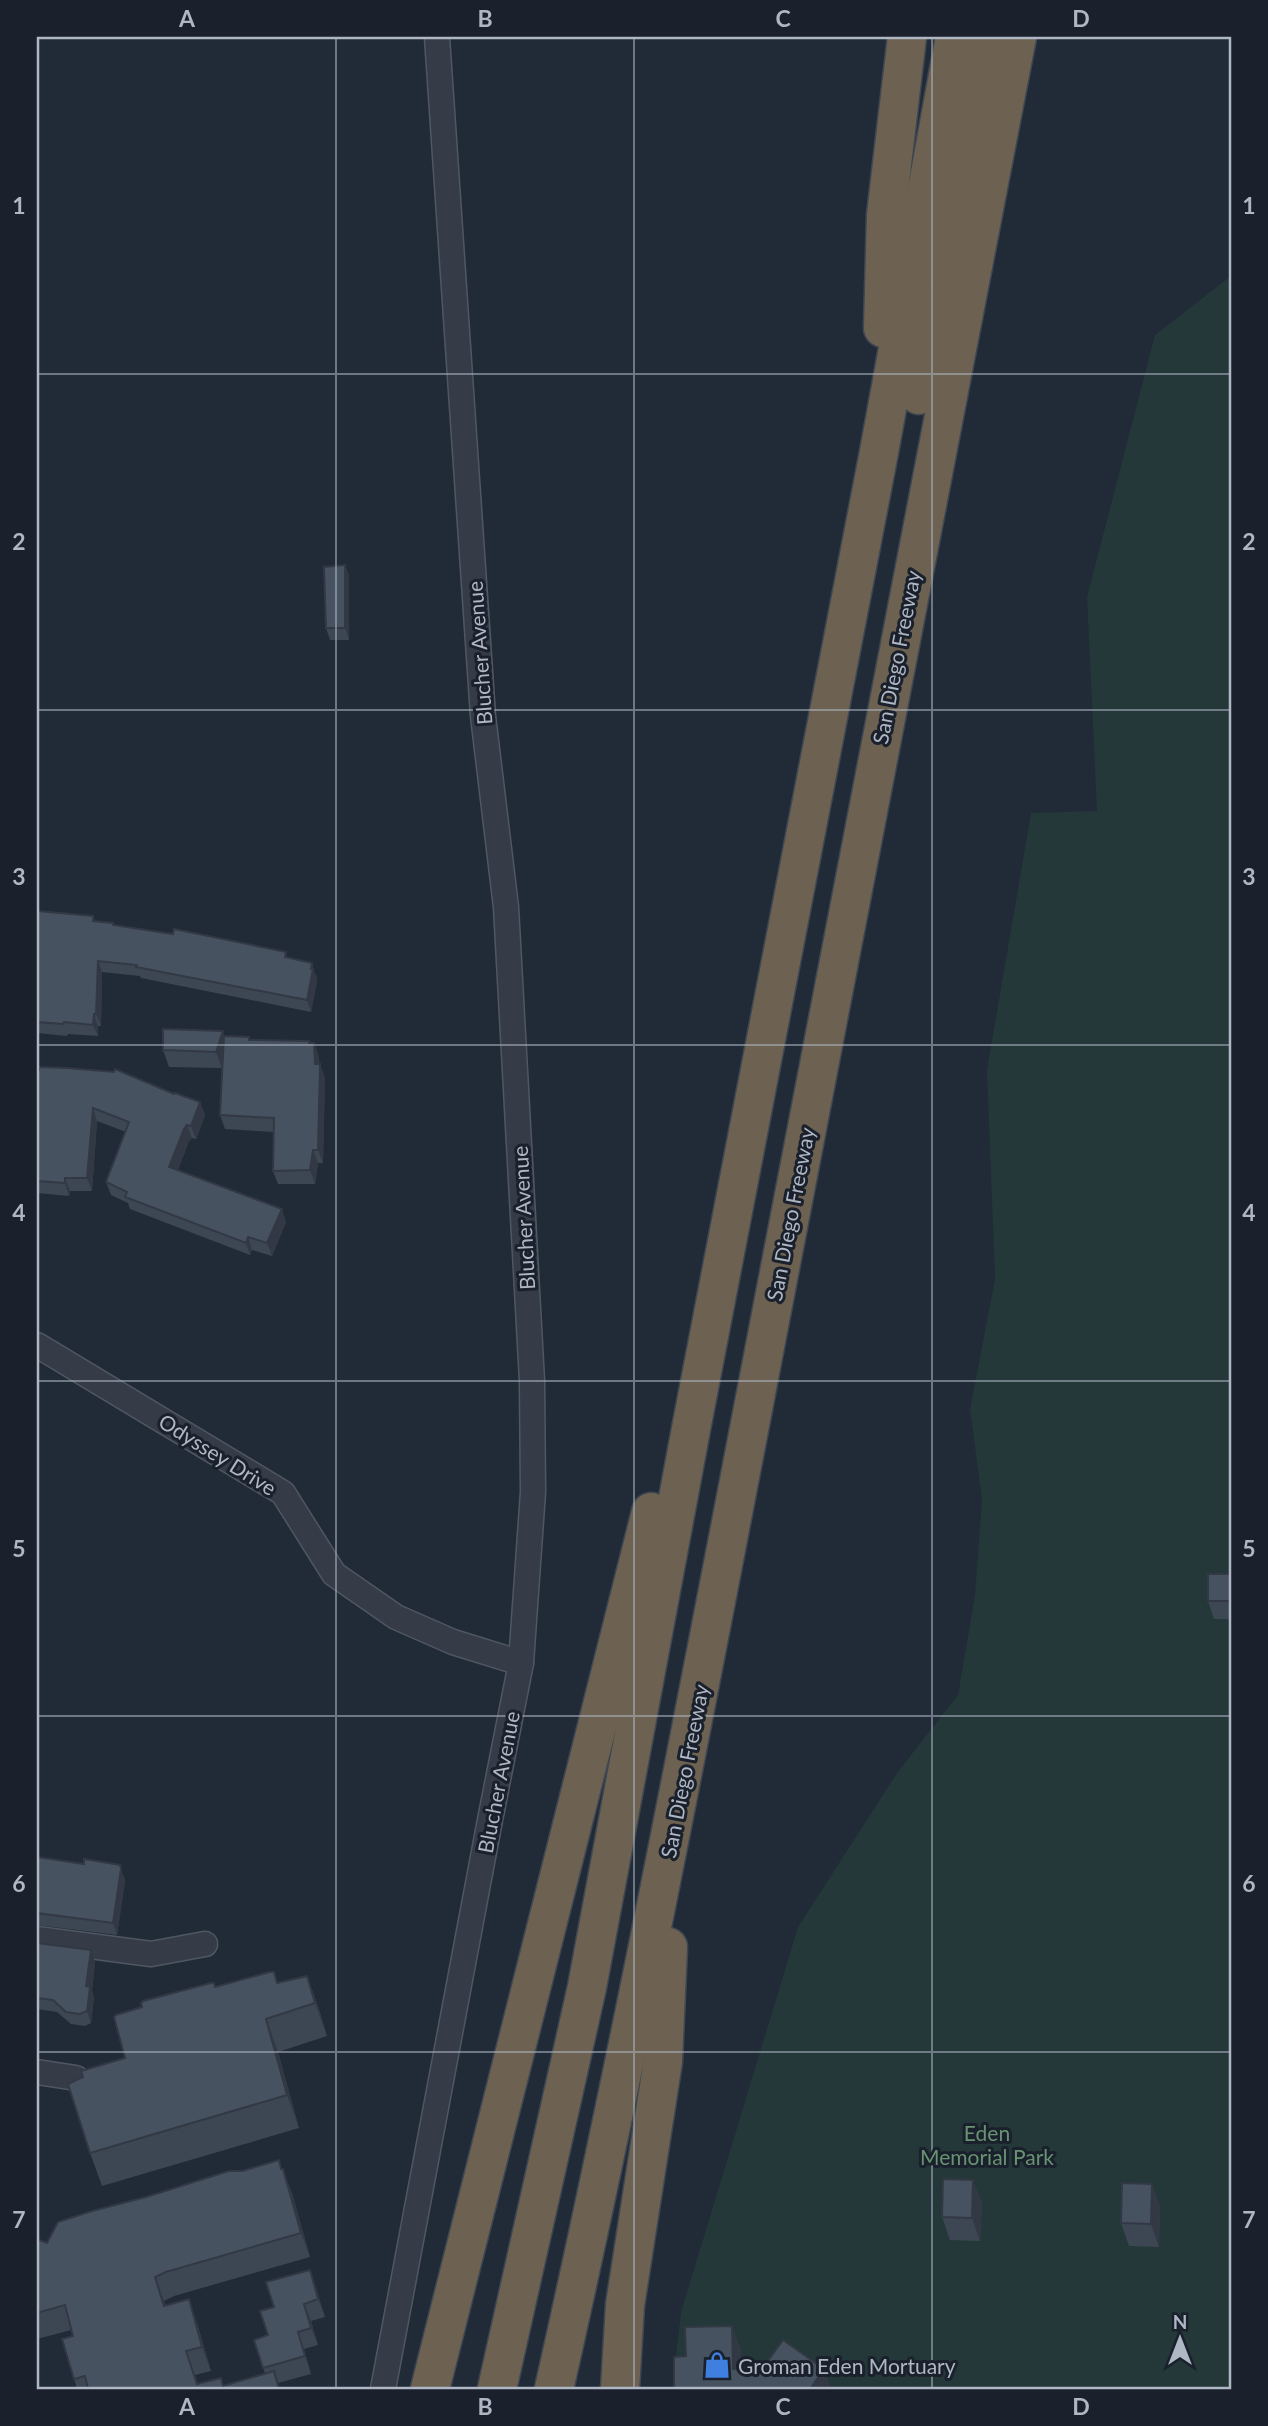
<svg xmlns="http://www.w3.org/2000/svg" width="1268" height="2426" font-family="Lato,sans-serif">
<rect width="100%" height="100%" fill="#212a37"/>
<polygon fill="#243739" points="1231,276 1231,2389 672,2389 681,2312 798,1927 897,1773 958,1695 975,1595 982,1500 970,1409 995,1279 987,1070 1031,813 1097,811 1087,597 1155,335"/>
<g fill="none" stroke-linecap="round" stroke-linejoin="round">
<defs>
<g id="street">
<polyline points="37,1345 283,1493 334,1574 396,1617 453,1642 521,1663"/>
<polyline points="37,1939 151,1954 205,1944"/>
<polyline points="37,2072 76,2078"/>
<polyline points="383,2389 490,1820 521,1663 533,1492 532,1381 506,907 483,716 437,37"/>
</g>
<g id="highway">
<polyline points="883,328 886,215 907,37"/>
<polyline points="919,395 986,37"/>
<polyline points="430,2389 651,1512"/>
<polyline points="497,2389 587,1987 691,1429 879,452 955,37"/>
<path d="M554,2389C634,2033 702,1674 771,1315C852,888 932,462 1017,37"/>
<polyline points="620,2389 625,2305 663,2061 668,1947"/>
</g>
</defs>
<use href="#street" stroke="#4f5762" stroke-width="27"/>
<use href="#highway" stroke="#3f4752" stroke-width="41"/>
<use href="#street" stroke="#353c47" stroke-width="24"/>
<use href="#highway" stroke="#6d6252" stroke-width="38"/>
</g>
<g fill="#3d4753">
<polygon points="345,565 349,576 349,640 330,640 326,628"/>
<polygon points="37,911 93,916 95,921 113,923 114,925 288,957 316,975 317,981 311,1012 141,978 140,976 102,972 101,1026 98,1026 98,1036 68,1034 67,1036 37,1033"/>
<polygon points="225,1036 249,1037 250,1040 314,1043 319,1057 319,1064 325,1078 323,1163 318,1163 315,1184 278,1184 273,1171 274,1132 225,1129 220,1115 223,1065 222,1068 169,1067 163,1050"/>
<polygon points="37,1070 174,1094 200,1102 205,1115 196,1139 192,1138 189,1141 178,1170 286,1222 272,1256 252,1250 250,1255 130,1209 128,1203 111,1195 106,1182 126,1132 97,1121 92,1191 70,1191 69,1196 37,1193"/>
<polygon points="1231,1577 1231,1619 1214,1619 1208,1601"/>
<polygon points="37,1857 124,1876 125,1881 117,1935 37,1925"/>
<polygon points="37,1943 95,1962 92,1991 94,1998 91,2023 85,2026 71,2024 57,2012 37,2009"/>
<polygon points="307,1976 319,2009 327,2036 278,2052 299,2128 102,2186 90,2153 125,2058 142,2007 215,1987 278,1983"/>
<polygon points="282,2169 292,2193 310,2257 174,2296 164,2301 166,2306 197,2323 211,2371 195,2375 198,2384 224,2385 265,2373 254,2340 268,2335 274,2307 310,2270 325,2317 311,2321 318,2345 304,2349 311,2374 278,2383 280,2389 77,2389 74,2379 73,2336 71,2330 37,2339 37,2239 47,2243"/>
<polygon points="1152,2184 1160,2207 1159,2247 1129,2246 1121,2223"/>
<polygon points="982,2202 980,2241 950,2240 942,2217"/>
</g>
<g fill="#323944">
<polygon points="345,565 349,576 349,640 345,628"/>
<polygon points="98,961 102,972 101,1026 96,1014"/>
<polygon points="312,963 317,981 311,1012 307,1000"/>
<polygon points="94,1014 98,1026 98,1036 93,1025"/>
<polygon points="223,1031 229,1048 222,1068 216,1052"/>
<polygon points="314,1043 319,1057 320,1070 320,1064 325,1078 323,1163 318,1150 315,1064"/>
<polygon points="200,1102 205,1115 196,1139 191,1126"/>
<polygon points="93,1108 97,1121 92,1191 87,1178"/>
<polygon points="187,1125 192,1138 189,1141 174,1179 169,1167 184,1129"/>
<polygon points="313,1150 318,1163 315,1184 310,1170"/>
<polygon points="65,1178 70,1191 69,1196 65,1183"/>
<polygon points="282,1209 286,1222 272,1256 267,1243"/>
<polygon points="248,1237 252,1250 250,1255 246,1243"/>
<polygon points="120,1865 125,1881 117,1935 113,1923"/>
<polygon points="91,1950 95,1962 92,1991 94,1998 91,2023 87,2011 86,1986"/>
<polygon points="307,1976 319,2009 327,2036 315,2003"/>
<polygon points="266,2019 278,2052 299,2128 287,2095"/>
<polygon points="283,2169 292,2193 310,2257 301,2233"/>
<polygon points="973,2180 982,2202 980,2241 972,2218"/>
<polygon points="1152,2184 1160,2207 1159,2247 1151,2224"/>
<polygon points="310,2270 316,2287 325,2317 318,2299"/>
<polygon points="155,2277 164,2301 172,2330 164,2306"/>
<polygon points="189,2299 197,2323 211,2371 202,2347"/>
<polygon points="304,2304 311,2321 318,2345 311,2328"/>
<polygon points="732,2326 741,2349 741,2389 733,2369"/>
<polygon points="298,2332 304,2349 311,2374 305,2356"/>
<polygon points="824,2369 831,2389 810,2389"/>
</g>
<g fill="#475261" stroke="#323944" stroke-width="2">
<polygon points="345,565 345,628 326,628 324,567"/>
<polygon points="37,911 93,916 93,921 113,923 113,925 173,934 174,929 286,952 285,957 312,963 311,969 313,969 307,1000 136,967 137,965 98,961 96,1014 94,1014 93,1025 64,1022 63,1024 37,1022"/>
<polygon points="163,1029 223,1031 216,1052 163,1050"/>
<polygon points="224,1036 249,1037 249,1040 309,1041 309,1043 314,1043 315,1064 320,1064 318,1150 313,1150 310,1170 273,1171 274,1118 220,1115"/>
<polygon points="39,1067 67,1068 114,1072 115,1069 174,1094 175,1093 200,1102 191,1126 187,1125 184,1129 169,1167 282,1209 267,1243 248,1237 246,1243 125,1197 127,1192 106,1182 129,1122 93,1108 87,1178 65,1178 65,1183 37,1181 37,1070 39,1070"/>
<polygon points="1208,1574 1230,1574 1231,1601 1208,1601"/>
<polygon points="37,1857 84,1864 84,1859 120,1865 121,1869 113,1923 37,1913"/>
<polygon points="37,1943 91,1950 86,1986 90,1987 87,2011 80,2014 66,2012 53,2000 37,1998"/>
<polygon points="270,1972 274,1972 277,1983 307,1976 315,2003 266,2019 287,2095 90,2153 68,2084 83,2077 81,2071 125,2058 114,2017 116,2015 142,2007 141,2003 143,2001 211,1983 214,1983 215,1987"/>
<polygon points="279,2160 281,2169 283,2169 301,2233 166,2272 155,2277 164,2306 189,2299 202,2347 186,2351 197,2384 221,2378 223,2386 274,2371 279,2389 88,2389 85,2376 74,2379 62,2339 73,2336 65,2305 37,2313 37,2239 47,2243 58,2222 92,2211 146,2197 229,2171 242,2171"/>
<polygon points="943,2179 973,2180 972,2218 942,2217"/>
<polygon points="1122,2183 1152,2184 1151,2224 1121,2223"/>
<polygon points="310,2270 318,2299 304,2304 311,2328 298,2332 305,2356 263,2368 254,2340 268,2335 260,2311 274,2307 266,2282"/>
<polygon points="732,2326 733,2369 746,2368 757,2376 783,2340 824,2369 810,2389 674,2389 674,2357 686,2356 685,2327"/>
</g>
<path fill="none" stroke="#afb7c4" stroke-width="2" stroke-opacity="0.55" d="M336,37V2389M634,37V2389M932,37V2389M37,374H1231M37,710H1231M37,1045H1231M37,1381H1231M37,1716H1231M37,2052H1231"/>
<defs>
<symbol id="shop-bare" viewBox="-9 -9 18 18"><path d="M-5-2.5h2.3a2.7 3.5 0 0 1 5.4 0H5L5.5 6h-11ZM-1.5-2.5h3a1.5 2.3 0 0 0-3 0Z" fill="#3f7fe0" stroke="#1a212c" stroke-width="2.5" paint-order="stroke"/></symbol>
</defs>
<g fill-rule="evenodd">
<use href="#shop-bare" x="698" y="2346" width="38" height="38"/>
</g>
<g text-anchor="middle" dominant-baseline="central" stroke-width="6" stroke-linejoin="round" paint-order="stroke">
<g font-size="21" fill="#afb7c4" stroke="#1a212c">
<text transform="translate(479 653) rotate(-94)">Blucher Avenue</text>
<text transform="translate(896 657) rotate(-79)">San Diego Freeway</text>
<text transform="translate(790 1214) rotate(-79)">San Diego Freeway</text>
<text transform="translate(523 1218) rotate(-93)">Blucher Avenue</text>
<text transform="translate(218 1454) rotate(32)">Odyssey Drive</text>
<text transform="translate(684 1771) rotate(-79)">San Diego Freeway</text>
<text transform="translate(498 1782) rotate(-79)">Blucher Avenue</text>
</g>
<g font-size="21" fill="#689372" stroke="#1a212c">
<text x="987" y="2132">Eden<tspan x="987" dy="24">Memorial Park</tspan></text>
</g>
<g font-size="21" fill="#afb7c4" stroke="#1a212c" text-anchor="start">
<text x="738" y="2365">Groman Eden Mortuary</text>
</g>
</g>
<rect width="1268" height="2426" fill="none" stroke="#1a212c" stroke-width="77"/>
<g transform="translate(1180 2339)" stroke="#1a212c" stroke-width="5" paint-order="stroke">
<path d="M0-5L12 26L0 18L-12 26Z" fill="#afb7c4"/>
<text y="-10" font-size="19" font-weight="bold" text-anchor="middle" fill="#afb7c4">N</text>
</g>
<rect x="38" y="38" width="1192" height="2350" fill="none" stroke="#afb7c4" stroke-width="2.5"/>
<g font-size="23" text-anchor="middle" font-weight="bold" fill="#afb7c4">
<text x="187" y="27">A</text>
<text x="485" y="27">B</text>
<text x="783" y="27">C</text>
<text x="1081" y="27">D</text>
<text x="19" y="214">1</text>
<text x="1249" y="214">1</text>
<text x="19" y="550">2</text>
<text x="1249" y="550">2</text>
<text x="19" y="885">3</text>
<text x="1249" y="885">3</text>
<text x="19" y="1221">4</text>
<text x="1249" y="1221">4</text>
<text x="19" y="1557">5</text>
<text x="1249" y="1557">5</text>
<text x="19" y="1892">6</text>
<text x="1249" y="1892">6</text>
<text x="19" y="2228">7</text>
<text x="1249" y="2228">7</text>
<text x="187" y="2415">A</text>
<text x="485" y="2415">B</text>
<text x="783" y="2415">C</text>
<text x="1081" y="2415">D</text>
</g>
</svg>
